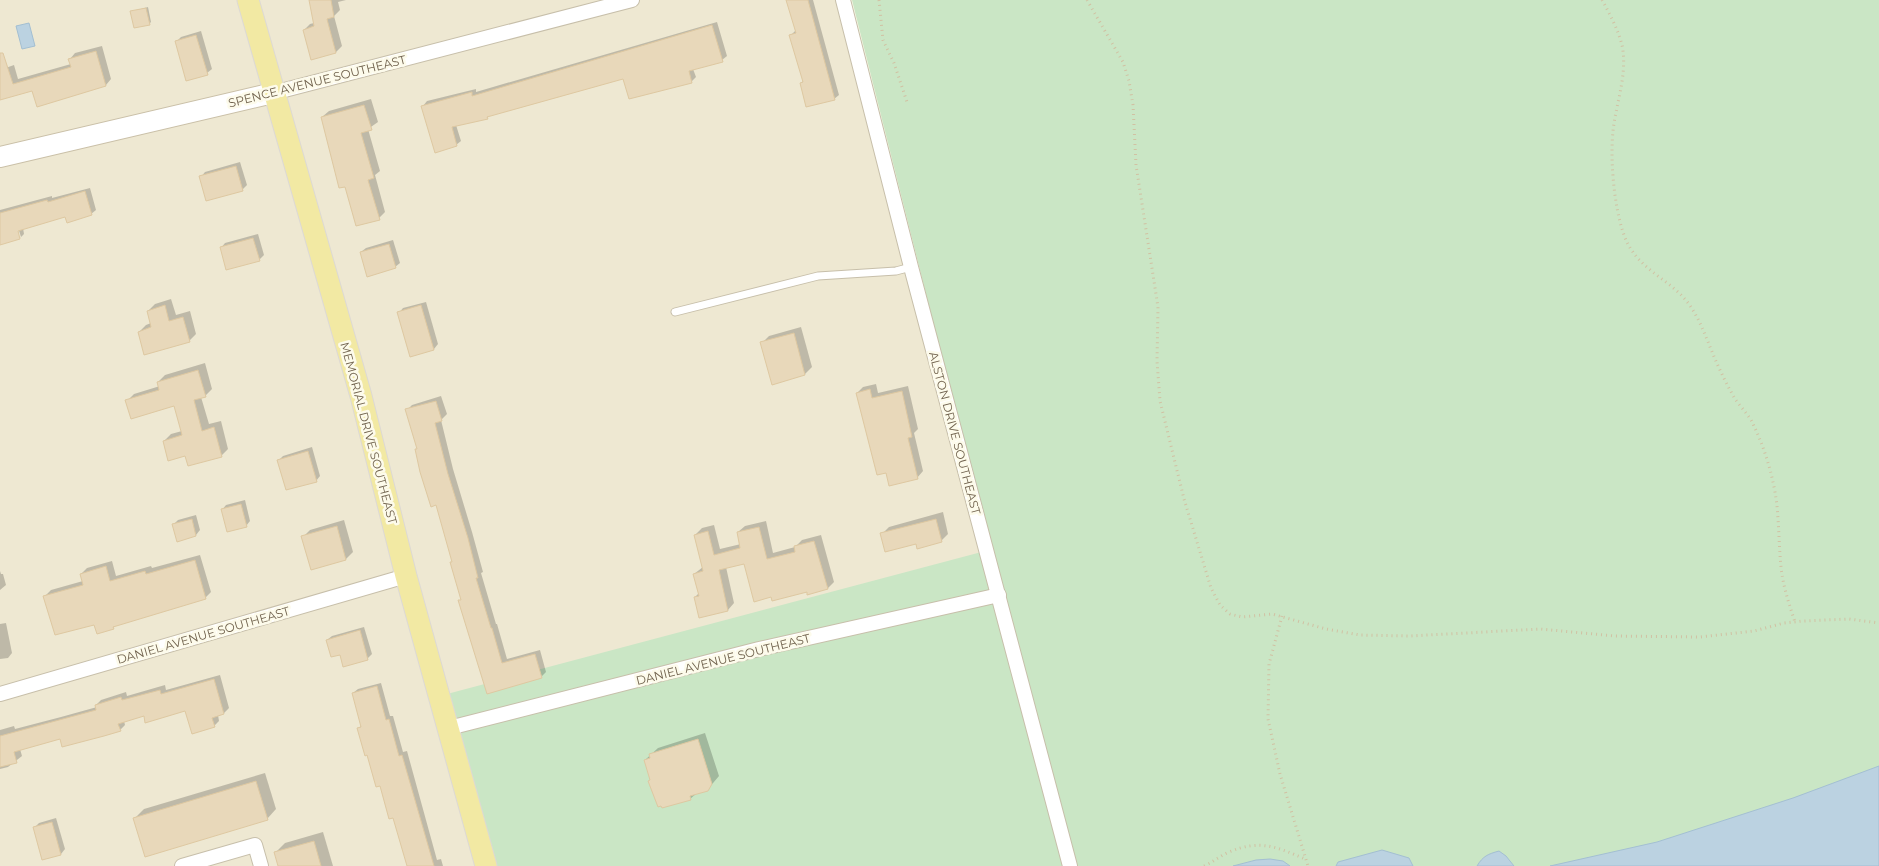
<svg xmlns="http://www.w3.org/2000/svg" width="1879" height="866" font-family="Montserrat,sans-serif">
<rect width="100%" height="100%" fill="#faf7e5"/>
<polygon fill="#eee8d2" points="0,0 847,0 989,552 477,866 0,866"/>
<g fill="#cae6c5">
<polygon points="852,0 1879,0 1879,866 1070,866"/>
<polygon points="989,550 1069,866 477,866 432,698"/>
</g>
<g fill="#bbd2e1" stroke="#a3bfd2">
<polygon points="29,23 35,46 22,49 16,26"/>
<polygon points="1879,766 1879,866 1550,866 1657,842 1793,798"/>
<polygon points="1382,850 1409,858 1413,866 1336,866 1338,862"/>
<path d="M1499,851L1506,856L1514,866H1477C1483,856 1488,854 1499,851Z"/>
<polygon points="1270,859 1283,861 1290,866 1233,866 1256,860"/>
</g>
<g fill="#0003">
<polygon points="310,0 346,0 338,2 340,10 334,16 342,46 336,52 304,30 310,24 314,23"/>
<polygon points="787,0 813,0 839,95 834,99 801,83 804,80 791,35 796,30"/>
<polygon points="148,7 151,22 149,24 131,12"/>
<polygon points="717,22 727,56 722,60 693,69 696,77 691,82 624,77 490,115 487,118 456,125 461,141 456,145 423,106 427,101 476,89 476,92"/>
<polygon points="201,31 212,69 207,73 176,42 181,37"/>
<polygon points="102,46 111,79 106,85 38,105 33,89 0,99 0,70 14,65 18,79 71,64 70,59 75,53"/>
<polygon points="371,99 378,122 368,129 380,171 375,175 385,212 379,218 346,185 322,117 329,111"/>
<polygon points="240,162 247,185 242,190 201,177 205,172"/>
<polygon points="90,188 96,210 91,214 66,216 23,228 24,234 21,237 17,224 18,237 21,237 0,244 0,210 52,196 52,198"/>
<polygon points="258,234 264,255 259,260 221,248 225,243"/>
<polygon points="393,240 400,263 395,267 361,252 366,248"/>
<polygon points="171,299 176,315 190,311 196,334 189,341 139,332 146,325 151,323 148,311 155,304"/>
<polygon points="426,302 438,344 434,349 399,313 403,308"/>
<polygon points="801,327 812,367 805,374 762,343 769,336"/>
<polygon points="205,363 212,389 205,396 201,397 209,424 221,421 228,449 221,456 186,455 164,441 171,434 182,431 175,404 127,401 134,394 160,386 158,382 165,375"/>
<polygon points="876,384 878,393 908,386 918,429 914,433 923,471 917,478 887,471 857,393 863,387"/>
<polygon points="441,396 447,414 441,420 453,469 472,532 483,572 481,573 496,624 497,624 507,659 540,650 546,672 541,677 488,692 460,601 462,599 451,563 453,561 437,504 416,450 418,448 407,410 412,405"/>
<polygon points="312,447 320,476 316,481 279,460 283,456"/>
<polygon points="245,500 250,521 246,526 222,510 226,505"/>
<polygon points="943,512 948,534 941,541 917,543 882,534 889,527"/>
<polygon points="196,515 200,530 196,535 178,540 173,525 178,520"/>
<polygon points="344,520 353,552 346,559 312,569 303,537 310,530"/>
<polygon points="766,521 773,553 795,547 802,540 821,535 834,582 828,588 807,590 745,562 726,567 734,603 728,610 695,597 699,593 694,574 703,567 695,535 702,528 714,525 720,549 741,544 738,532 745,526"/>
<polygon points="200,555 211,592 205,598 116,625 113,628 95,623 45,596 51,590 83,581 81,574 87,568 112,561 116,576 151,566 152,568"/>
<polygon points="0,571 1,574 3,574 6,585 0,590"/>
<polygon points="6,623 12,653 8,658 0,659 0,624"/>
<polygon points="364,627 372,654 367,659 340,653 327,640 332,636"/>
<polygon points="220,675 229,708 224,713 218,715 219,721 214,726 186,710 144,715 124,721 125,725 120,730 61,738 20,749 22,756 8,767 0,769 0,730 14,726 15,729 61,717 97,707 96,705 101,700 126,692 127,696 165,685 166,690"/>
<polygon points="381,683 390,716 393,716 403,752 407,751 437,860 441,859 443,866 415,866 358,729 362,725 353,693 358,689"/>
<polygon points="705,733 719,776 708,789 697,793 690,799 651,780 645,760 658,748"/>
<polygon points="265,773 276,809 267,819 135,818 144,809"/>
<polygon points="56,818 65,849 61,854 34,828 39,823"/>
<polygon points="323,832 333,866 280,866 276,852 285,843"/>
</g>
<g fill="#e8d8ba" stroke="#dec8a1">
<polygon points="309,0 331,0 334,17 327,19 336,53 311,60 303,30 314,26"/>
<polygon points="786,0 808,0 835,100 806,107 800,83 803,82 789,35 796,33"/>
<polygon points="146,8 150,25 134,28 130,11"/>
<polygon points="712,25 723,62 689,71 692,83 629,99 623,79 487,117 488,119 452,127 457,146 435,153 421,106 472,92 472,96"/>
<polygon points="196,35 208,75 186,81 175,41"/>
<polygon points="96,51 106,86 37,107 32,91 0,100 0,53 3,53 13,84 71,67 68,59"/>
<polygon points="364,105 372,130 361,133 374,178 368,180 380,220 356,226 345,187 339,188 321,117"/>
<polygon points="236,166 243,191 206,201 199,176"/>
<polygon points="85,191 92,215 67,223 65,217 18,231 20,239 0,245 0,213 47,200 48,202"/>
<polygon points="253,238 260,261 226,270 220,247"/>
<polygon points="389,244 396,268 367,277 360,252"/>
<polygon points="165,305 169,321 183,317 190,342 144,355 138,332 151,327 147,311"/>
<polygon points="421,305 434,350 410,357 397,312"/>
<polygon points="794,333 805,375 772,385 760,342"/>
<polygon points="198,370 206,397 194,400 202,431 214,427 222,457 188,466 185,456 168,461 163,441 182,435 174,406 131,419 125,400 159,390 157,382"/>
<polygon points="870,389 872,398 902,391 912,437 908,438 918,479 889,486 886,473 877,475 856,393"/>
<polygon points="436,401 442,421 435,423 448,474 468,538 478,578 476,578 491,628 492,628 502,663 535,654 542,678 487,694 458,600 461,600 450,562 452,562 436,505 431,507 420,472 415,449 417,449 405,409"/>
<polygon points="308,451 317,482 286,490 277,460"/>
<polygon points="241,504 247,527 227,532 221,509"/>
<polygon points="192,519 196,536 177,542 172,524"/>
<polygon points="936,519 942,542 917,549 916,544 885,552 880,533"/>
<polygon points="337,526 346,560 311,570 301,536"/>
<polygon points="759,527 767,559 795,552 794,546 814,541 828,589 807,595 807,592 772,601 771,597 754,602 744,564 719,570 728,611 699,618 694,597 699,596 693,574 703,571 694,535 708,531 714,555 740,548 737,532"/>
<polygon points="195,560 206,599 113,627 114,629 97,634 94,625 55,635 43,596 83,585 80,574 106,566 110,581 145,571 146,574"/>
<polygon points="360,630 368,660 343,667 340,655 331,657 326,640"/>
<polygon points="214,679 224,714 212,718 215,727 192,734 185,711 145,723 144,716 118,724 121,731 104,736 62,747 60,739 14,752 17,763 0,767 0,736 96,710 95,705 121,697 122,700 160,690 161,694"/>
<polygon points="377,686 386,720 389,719 399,756 402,755 434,866 407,866 393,818 389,819 380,786 376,787 367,755 365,756 357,728 361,727 352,693"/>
<polygon points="698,739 712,784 708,791 690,796 691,800 662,808 661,806 658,807 648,781 650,780 644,760 650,758 649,754"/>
<polygon points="256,781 268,820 145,857 133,818"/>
<polygon points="52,822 61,855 42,860 33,827"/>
<polygon points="314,841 321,866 278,866 274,852"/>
</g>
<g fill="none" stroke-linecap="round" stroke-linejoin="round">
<defs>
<polyline id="lane" points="675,312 818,276 896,271 911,267"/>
<g id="street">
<polyline points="843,0 911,267 1070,866"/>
<polyline points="273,93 632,0"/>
<polyline points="0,694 406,576"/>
<polyline points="449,728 759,649 999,595"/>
<polyline points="182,866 255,845 261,866"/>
</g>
<polyline id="secondary" points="0,157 273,93"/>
<polyline id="primary" points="248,0 361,396 406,576 486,866"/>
</defs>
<use href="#lane" stroke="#c7bfaa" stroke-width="9"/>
<use href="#street" stroke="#c7bfaa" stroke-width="16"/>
<use href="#secondary" stroke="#cac0a8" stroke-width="22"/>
<use href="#primary" stroke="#ddd9d4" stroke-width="23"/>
<g stroke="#d1c1a3" stroke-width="3" stroke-dasharray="1 4" stroke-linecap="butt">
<polyline points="879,0 883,40 894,63 908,105"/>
<polyline points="1087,0 1123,62 1129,81 1133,105 1136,165 1158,307 1157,361 1160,401 1184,499 1211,588 1220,605 1230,614 1242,617 1272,614 1326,629 1360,635 1410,636 1540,629 1615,636 1700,637 1754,631 1784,623 1803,621 1849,619 1879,623"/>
<path d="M1602,0C1610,14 1618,30 1622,45C1628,74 1616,103 1613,131C1610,160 1614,205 1623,232C1635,271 1672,278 1691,307C1704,327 1710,350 1721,372C1725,381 1730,390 1735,399C1740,406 1746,412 1751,420C1764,445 1774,478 1777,506C1779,527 1779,547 1781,567C1783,586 1789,604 1795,622"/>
<polyline points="1282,616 1269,664 1268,719 1280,774 1308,866"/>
<path d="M1204,866C1213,862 1220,856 1229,852C1260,839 1277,847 1305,859"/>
</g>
<use href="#lane" stroke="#fff" stroke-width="7"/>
<use href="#street" stroke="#fff" stroke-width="14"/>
<use href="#secondary" stroke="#fff" stroke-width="20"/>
<use href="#primary" stroke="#f2e9a3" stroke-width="21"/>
</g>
<g text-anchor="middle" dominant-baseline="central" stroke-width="5" stroke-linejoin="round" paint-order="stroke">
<g font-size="12" fill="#70624d" stroke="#fdfbeb">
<text transform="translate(317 81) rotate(-14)">SPENCE AVENUE SOUTHEAST</text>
<text transform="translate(369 433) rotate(75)">MEMORIAL DRIVE SOUTHEAST</text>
<text transform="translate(955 433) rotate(75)">ALSTON DRIVE SOUTHEAST</text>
<text transform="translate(203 635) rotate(-16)">DANIEL AVENUE SOUTHEAST</text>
<text transform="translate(723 659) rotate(-14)">DANIEL AVENUE SOUTHEAST</text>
</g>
</g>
</svg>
